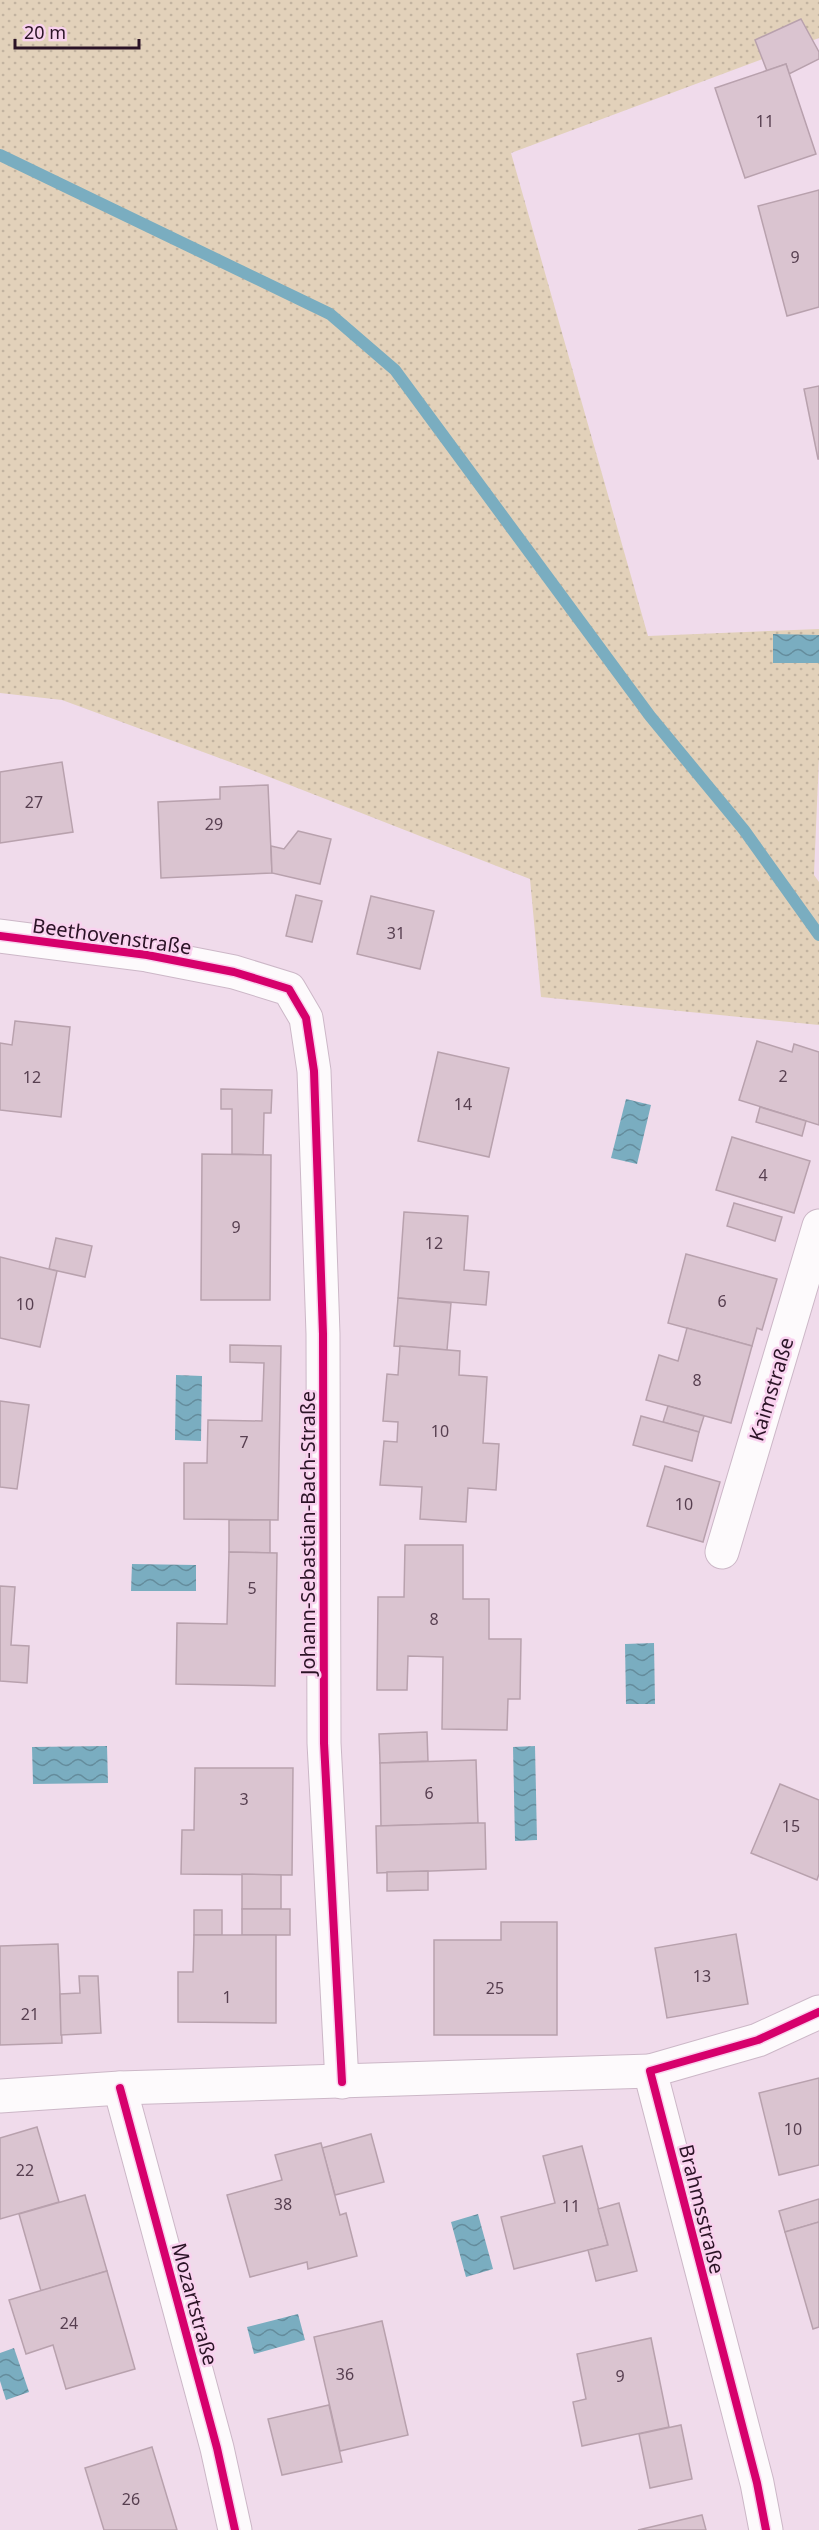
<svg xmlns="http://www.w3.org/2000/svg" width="819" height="2530" font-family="'Noto Sans',sans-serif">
<defs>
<pattern id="grass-dots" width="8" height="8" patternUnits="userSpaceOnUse" patternTransform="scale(1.5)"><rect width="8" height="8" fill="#e2d1ba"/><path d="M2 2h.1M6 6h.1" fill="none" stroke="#c2b3a0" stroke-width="1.8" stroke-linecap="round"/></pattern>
<pattern id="water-waves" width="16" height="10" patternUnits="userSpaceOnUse" patternTransform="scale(1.5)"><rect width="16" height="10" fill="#7aadc0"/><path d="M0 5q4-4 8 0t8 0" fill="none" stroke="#648c9c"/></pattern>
</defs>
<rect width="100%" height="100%" fill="#f0dbeb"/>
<polygon fill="url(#grass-dots)" points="0,0 819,0 819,38 511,153 648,636 819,629 819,756 814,875 819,882 819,1025 541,997 530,879 241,766 62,700 0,693"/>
<g fill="url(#water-waves)">
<polygon points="773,634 819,635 819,663 773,663"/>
<polygon points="626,1099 651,1105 637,1164 611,1158"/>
<polygon points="176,1375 202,1376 201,1441 175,1440"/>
<polygon points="132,1564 196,1565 196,1591 131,1591"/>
<polygon points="654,1643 655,1704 626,1704 625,1644"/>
<polygon points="107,1746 108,1783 33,1784 32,1747"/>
<polygon points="535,1746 537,1840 515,1841 513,1747"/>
<polygon points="478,2214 493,2269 466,2277 451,2222"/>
<polygon points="298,2314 305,2340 254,2354 247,2327"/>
<polygon points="14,2348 29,2392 6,2400 0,2381 0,2353"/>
</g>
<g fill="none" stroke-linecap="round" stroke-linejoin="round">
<polyline stroke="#7aadc0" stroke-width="12" points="0,155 330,314 395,370 650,716 744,830 819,935"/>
</g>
<g fill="#dac4d0" stroke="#b8a1ad" stroke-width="1.5">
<polygon points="801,19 819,52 819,59 789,74 786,64 767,71 755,40"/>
<polygon points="786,64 816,154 745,178 715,88"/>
<polygon points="819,190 819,307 787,316 758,206"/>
<polygon points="819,386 819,459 818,459 804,389"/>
<polygon points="62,762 73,832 0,843 0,772"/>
<polygon points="268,785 272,873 161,878 158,802 220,799 220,787"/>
<polygon points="298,831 331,839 320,884 272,873 271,846 284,849"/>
<polygon points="296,895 322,901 312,942 286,936"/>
<polygon points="371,896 434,911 420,969 357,954"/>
<polygon points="15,1021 70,1027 61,1117 0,1110 0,1043 12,1045"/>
<polygon points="757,1041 792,1052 794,1044 819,1052 819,1125 739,1100"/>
<polygon points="438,1052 509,1068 489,1157 418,1141"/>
<polygon points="221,1089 272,1090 271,1113 264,1113 263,1155 232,1154 232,1109 221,1109"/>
<polygon points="760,1107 806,1121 802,1136 756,1122"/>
<polygon points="732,1137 810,1161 794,1213 716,1190"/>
<polygon points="202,1154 271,1155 270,1300 201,1300"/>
<polygon points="734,1203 782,1217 775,1241 727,1226"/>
<polygon points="404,1212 468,1216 464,1270 489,1272 486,1305 398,1298"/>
<polygon points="56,1238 92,1246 85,1277 49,1269"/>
<polygon points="686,1254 777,1279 762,1330 757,1328 752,1346 668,1323"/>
<polygon points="0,1257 57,1271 40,1347 0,1338"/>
<polygon points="398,1298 451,1303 447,1350 394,1346"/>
<polygon points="687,1328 752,1346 731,1423 646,1400 659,1355 678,1361"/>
<polygon points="230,1345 281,1346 278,1520 184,1519 184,1463 207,1463 208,1420 262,1421 264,1363 230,1362"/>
<polygon points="400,1346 460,1351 459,1375 487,1377 483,1443 499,1444 496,1490 468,1488 466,1522 420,1519 422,1487 380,1485 384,1441 397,1442 398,1422 383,1421 387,1374 398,1375"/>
<polygon points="0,1401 29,1405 17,1489 0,1487"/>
<polygon points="668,1406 704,1416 699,1432 663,1422"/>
<polygon points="641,1416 699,1432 692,1461 633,1445"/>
<polygon points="665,1466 720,1482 703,1542 647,1526"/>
<polygon points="229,1520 270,1520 270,1553 229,1552"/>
<polygon points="405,1545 463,1545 463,1599 489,1599 489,1639 521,1639 520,1699 508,1699 507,1730 442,1729 443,1657 408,1656 407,1690 377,1690 378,1597 404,1597"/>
<polygon points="229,1552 277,1553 275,1686 176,1684 177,1623 227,1624"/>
<polygon points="0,1586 15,1587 11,1645 29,1646 27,1683 0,1681"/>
<polygon points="427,1732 428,1761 380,1763 379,1734"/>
<polygon points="476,1760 478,1823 381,1826 380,1763"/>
<polygon points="195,1768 293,1768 292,1875 181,1874 182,1830 194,1830"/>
<polygon points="780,1784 819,1800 819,1874 817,1880 751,1853"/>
<polygon points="478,1823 485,1823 486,1869 377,1873 376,1826"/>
<polygon points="428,1871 428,1890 387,1891 387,1872"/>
<polygon points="242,1874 281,1875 281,1909 242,1909"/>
<rect x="242" y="1909" width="48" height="26"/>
<rect x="194" y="1910" width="28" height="25"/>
<polygon points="501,1922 557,1922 557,2035 434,2035 434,1940 501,1940"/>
<polygon points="736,1934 748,2004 667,2018 655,1948"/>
<polygon points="194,1935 276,1935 276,2023 178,2022 178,1972 193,1972"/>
<polygon points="58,1944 62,2043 0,2045 0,1946"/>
<polygon points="79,1976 98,1976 101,2033 61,2035 60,1994 80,1993"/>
<polygon points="819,2078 819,2165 779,2175 759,2093"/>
<polygon points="37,2127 59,2202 0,2219 0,2138"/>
<polygon points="371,2134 384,2182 335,2195 322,2148"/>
<polygon points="321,2143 340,2215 346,2213 357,2256 308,2269 307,2262 250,2277 227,2195 282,2180 275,2155"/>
<polygon points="582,2146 608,2245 514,2269 501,2217 555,2203 543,2156"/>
<polygon points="85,2195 107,2271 41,2291 19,2214"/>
<polygon points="819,2199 819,2222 785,2232 779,2211"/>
<polygon points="619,2203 637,2271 596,2281 588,2250 608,2245 598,2209"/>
<polygon points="819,2222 819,2327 813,2329 785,2232"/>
<polygon points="107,2271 135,2369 66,2389 53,2345 26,2354 9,2300"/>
<polygon points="382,2321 408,2435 340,2451 314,2337"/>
<polygon points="651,2338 669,2427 582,2446 573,2402 586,2399 577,2354"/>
<polygon points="329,2405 342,2462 282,2475 268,2419"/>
<polygon points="681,2425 692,2479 650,2488 639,2434"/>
<polygon points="152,2447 177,2530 104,2530 85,2468"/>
<polygon points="702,2515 706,2530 638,2530"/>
</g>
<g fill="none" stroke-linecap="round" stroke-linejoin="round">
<defs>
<g id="minor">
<polyline points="0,936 147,955 234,972 289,989 306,1018 314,1071 323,1334 324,1743 342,2082"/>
<polyline points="722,1552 819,1226"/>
<polyline points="120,2088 217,2448 235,2530"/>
<polyline points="0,2096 120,2088 650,2071"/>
<polyline points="766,2530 757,2483 650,2071 758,2040 819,2012"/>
</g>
</defs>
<use href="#minor" stroke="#ccb7c7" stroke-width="35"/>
<use href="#minor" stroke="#fdfafc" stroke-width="33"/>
<defs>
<g id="cycleway">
<polyline points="0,936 147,955 234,972 289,989 306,1018 314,1071 323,1334 324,1743 342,2082"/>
<polyline points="120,2088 217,2448 235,2530"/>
<polyline points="766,2530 757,2483 650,2071 758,2040 819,2012"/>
</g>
</defs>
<use href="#cycleway" stroke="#f9d2ef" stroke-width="11"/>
<use href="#cycleway" stroke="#d6006c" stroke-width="8"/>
</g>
<g text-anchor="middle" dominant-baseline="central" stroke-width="5" stroke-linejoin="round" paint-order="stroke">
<g font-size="16" fill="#573f50">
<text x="765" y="121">11</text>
<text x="795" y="257">9</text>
<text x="34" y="802">27</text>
<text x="214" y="824">29</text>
<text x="396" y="933">31</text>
<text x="783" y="1076">2</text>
<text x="32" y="1077">12</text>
<text x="463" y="1104">14</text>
<text x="763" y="1175">4</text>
<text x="236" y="1227">9</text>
<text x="434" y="1243">12</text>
<text x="722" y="1301">6</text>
<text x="25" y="1304">10</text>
<text x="697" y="1380">8</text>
<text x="440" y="1431">10</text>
<text x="244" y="1442">7</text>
<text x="684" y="1504">10</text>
<text x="252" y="1588">5</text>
<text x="434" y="1619">8</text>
<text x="429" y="1793">6</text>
<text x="244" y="1799">3</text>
<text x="791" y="1826">15</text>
<text x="702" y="1976">13</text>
<text x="495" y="1988">25</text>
<text x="227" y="1997">1</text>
<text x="30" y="2014">21</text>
<text x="793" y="2129">10</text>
<text x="25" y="2170">22</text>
<text x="283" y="2204">38</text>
<text x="571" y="2206">11</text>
<text x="69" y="2323">24</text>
<text x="345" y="2374">36</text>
<text x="620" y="2376">9</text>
<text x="131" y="2499">26</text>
</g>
<g font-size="20" fill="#2b1326" stroke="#f9d2ef">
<text transform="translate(112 936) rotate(8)">Beethovenstraße</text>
<text transform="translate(771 1389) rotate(-73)">Kaimstraße</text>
<text transform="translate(307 1533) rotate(-90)">Johann-Sebastian-Bach-Straße</text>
<text transform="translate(702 2209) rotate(76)">Brahmsstraße</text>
<text transform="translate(195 2304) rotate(75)">Mozartstraße</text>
</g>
</g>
<path d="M15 39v9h124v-9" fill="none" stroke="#2b1326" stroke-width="3"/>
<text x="24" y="39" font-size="18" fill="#2b1326" stroke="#f9d2ef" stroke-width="4.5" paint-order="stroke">20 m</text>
</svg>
